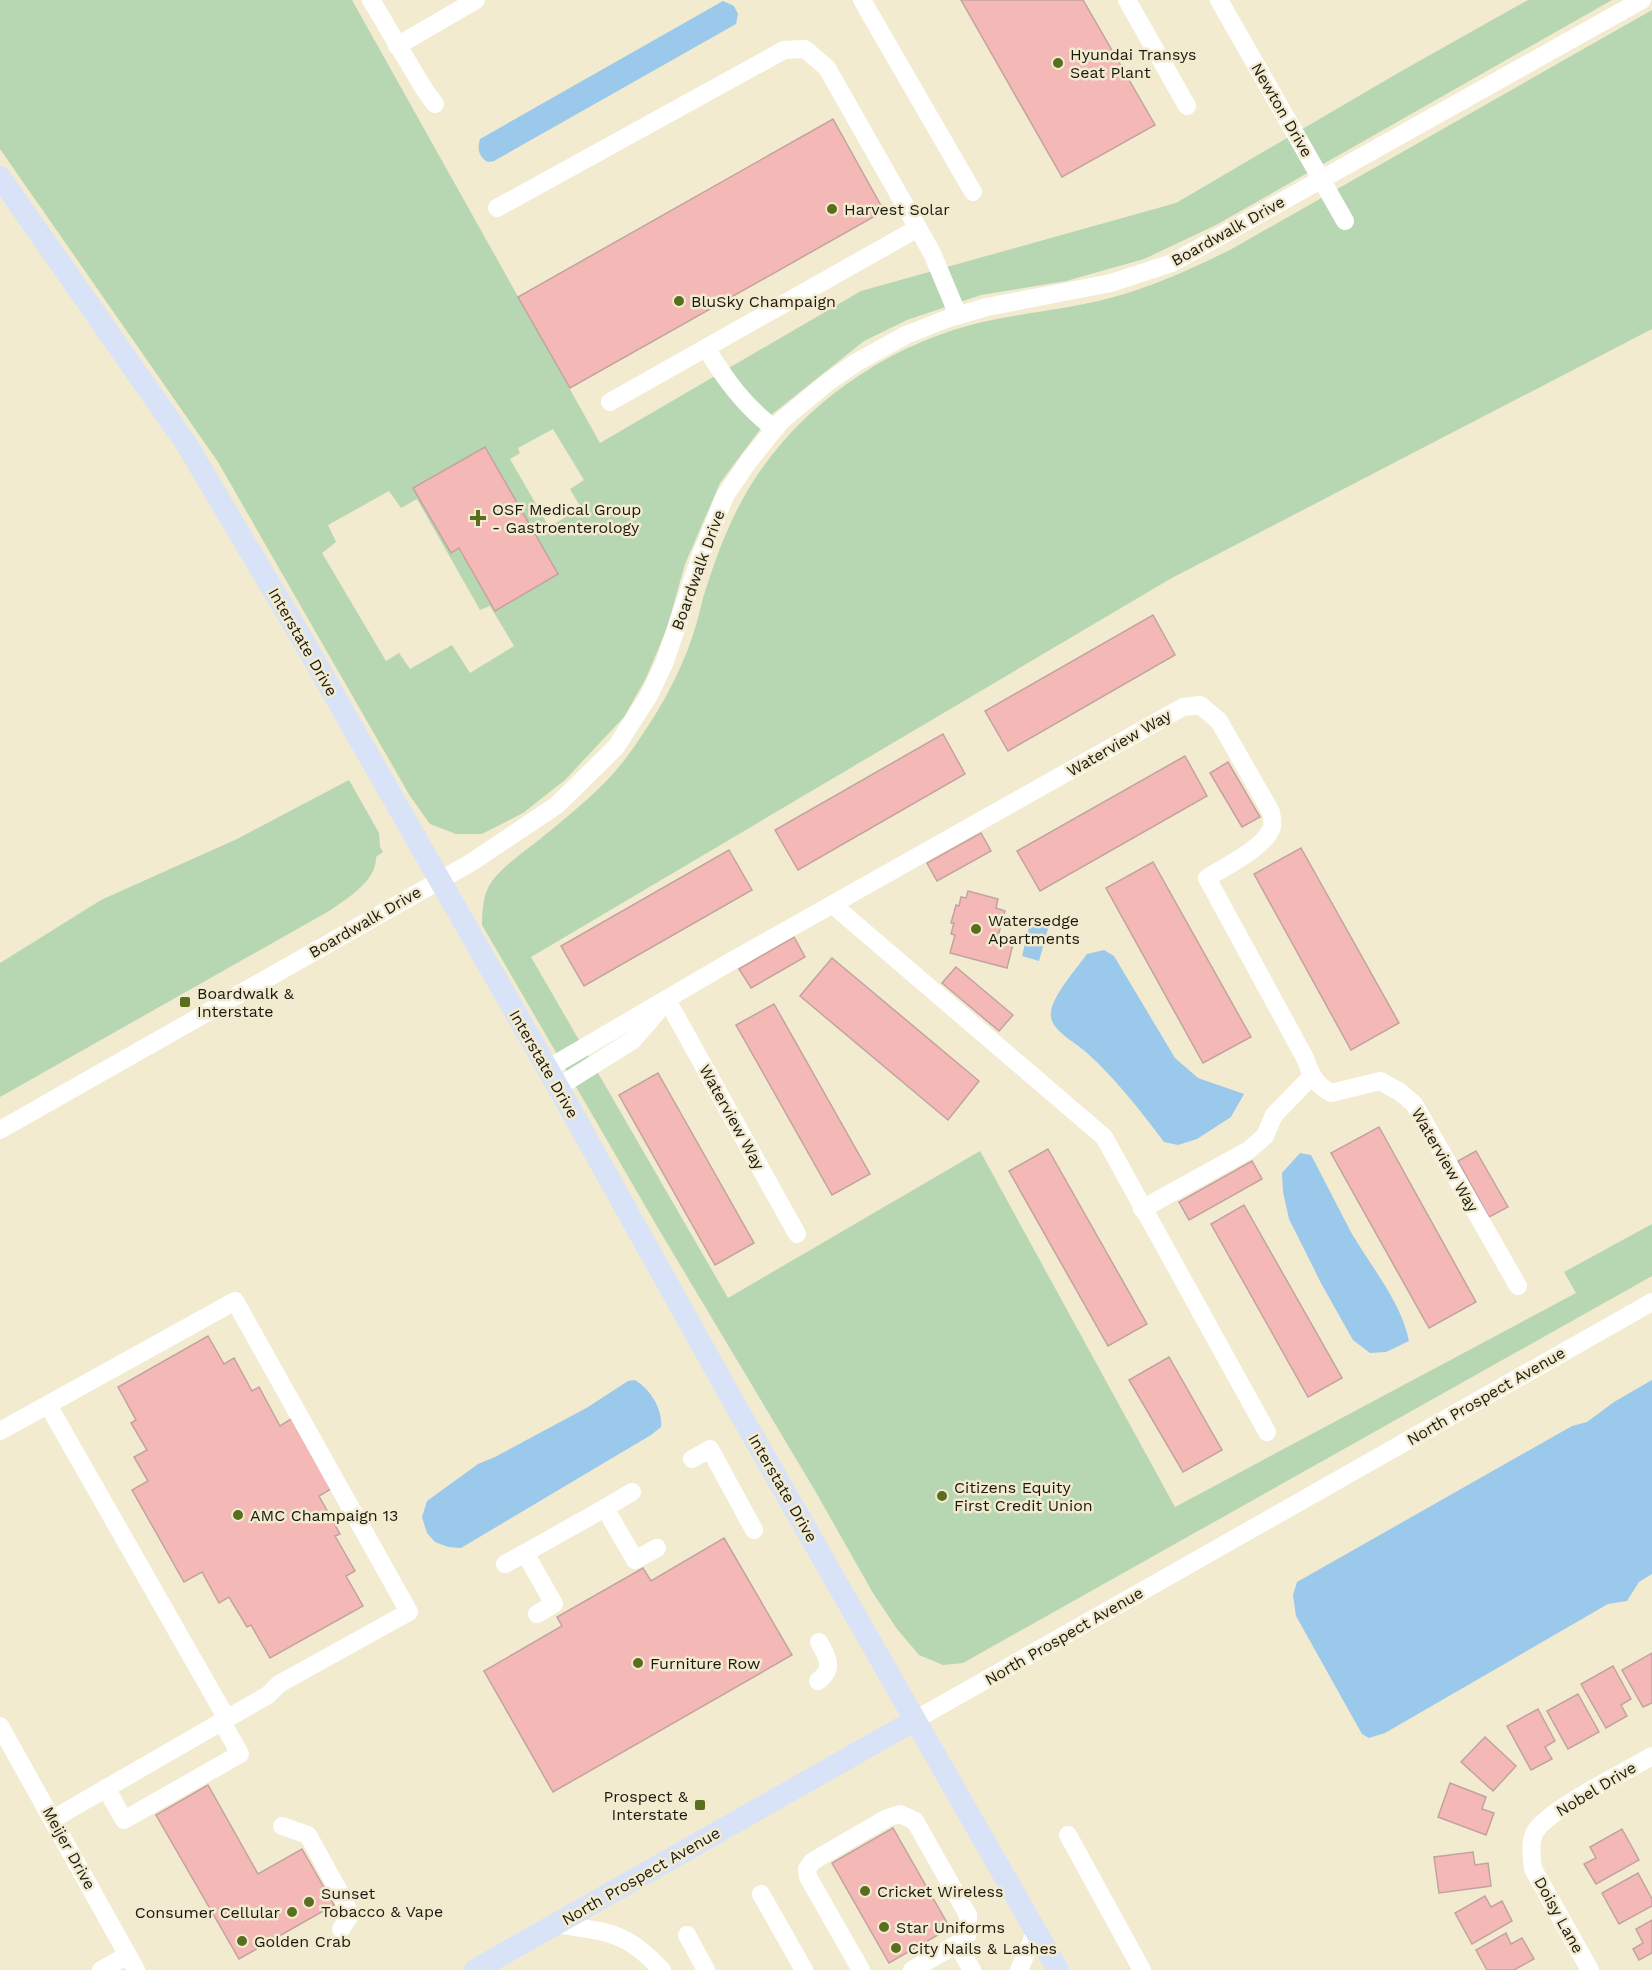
<svg xmlns="http://www.w3.org/2000/svg" width="1652" height="1970" font-family="'Work Sans',sans-serif">
<rect width="100%" height="100%" fill="#f2ebd0"/>
<g fill="#b7d6b2" fill-rule="evenodd">
<path d="M0,0H352L600,443L861,291L1176,203L1398,73L1528,0H1612L1216,225L1144,259L1066,281L981,295L907,320L864,341L771,415L720,483L685,564L667,628L646,678L624,717L565,780L523,813L482,834H456L430,824L410,796L218,462L0,149ZM553,429L584,480L570,489L581,508L549,527L510,459L520,453L518,448ZM485,447L558,574L495,610L459,548L451,553L414,488ZM389,491L401,508L417,499L480,610L490,606L514,646L470,673L452,645L410,669L399,653L386,661L322,553L336,542L328,525Z"/>
<path d="M1652,10V329L1170,579L531,957L728,1298L980,1151L1175,1507L1576,1293L1564,1272L1652,1224V1276L963,1663L943,1665L919,1655L897,1629L873,1593L814,1489L658,1228L482,925C482,913 483,898 488,888C495,872 521,854 535,843C567,817 601,791 626,758C654,720 678,680 693,635C697,623 700,610 703,598C715,560 728,523 749,488C800,404 891,342 987,321C1028,312 1070,309 1110,298C1152,287 1191,269 1230,250Z"/>
<path d="M349,780L379,833L380,847L383,852L376,857C377,881 346,899 329,911L0,1097V963L101,900L237,839Z"/>
</g>
<g fill="#9ac9eb">
<path d="M723,1L734,6L738,14L736,24L494,161L488,162C479,157 477,150 480,139Z"/>
<polygon points="1031,919 1043,920 1043,923 1049,925 1039,961 1022,956"/>
<path d="M1104,950L1114,956L1175,1058L1198,1078L1244,1094L1231,1117L1197,1139L1178,1145L1164,1142C1140,1110 1116,1079 1086,1052C1075,1042 1048,1029 1051,1012C1053,995 1077,968 1087,954Z"/>
<path d="M1300,1153L1311,1155C1325,1181 1338,1208 1352,1234C1371,1266 1402,1304 1409,1341L1386,1352L1370,1353L1353,1340L1322,1285L1289,1219L1283,1192L1282,1173Z"/>
<path d="M635,1380C650,1389 663,1409 661,1427L651,1435L461,1548L448,1547L435,1542L427,1533L422,1517L427,1501L478,1464L495,1457L588,1407L628,1381Z"/>
<polygon points="1652,1380 1652,1574 1639,1582 1627,1601 1608,1604 1385,1733 1369,1738 1362,1734 1296,1616 1293,1595 1297,1582 1572,1426 1587,1422 1614,1402"/>
</g>
<g fill="#f4b9b6" stroke="#c2a3a1" stroke-width="1.5">
<polygon points="961,0 1083,0 1155,125 1062,177"/>
<polygon points="833,119 884,211 570,388 518,297"/>
<polygon points="485,447 558,574 495,611 459,548 451,553 413,488"/>
<polygon points="1153,615 1175,655 1008,751 985,711"/>
<polygon points="943,734 965,774 798,870 775,830"/>
<polygon points="1185,756 1207,796 1040,891 1017,851"/>
<polygon points="1228,762 1260,817 1242,827 1210,773"/>
<polygon points="981,833 991,851 937,881 927,863"/>
<polygon points="1301,848 1399,1023 1351,1050 1254,874"/>
<polygon points="729,850 752,890 584,986 561,946"/>
<polygon points="1153,862 1251,1037 1203,1063 1106,888"/>
<polygon points="968,891 998,899 996,908 1005,911 997,940 1013,944 1007,968 950,953 955,935 951,934 954,923 951,923 956,905 959,906 961,897 966,898"/>
<polygon points="794,937 805,957 751,988 739,969"/>
<polygon points="832,958 979,1081 948,1120 800,996"/>
<polygon points="956,967 1013,1015 999,1031 942,983"/>
<polygon points="774,1004 870,1174 832,1195 736,1025"/>
<polygon points="658,1073 754,1243 715,1265 619,1095"/>
<polygon points="1379,1127 1476,1302 1429,1328 1331,1153"/>
<polygon points="1048,1149 1147,1324 1108,1346 1009,1171"/>
<polygon points="1476,1151 1508,1207 1489,1217 1458,1161"/>
<polygon points="1252,1161 1262,1179 1189,1220 1179,1202"/>
<polygon points="1244,1205 1342,1378 1308,1397 1211,1224"/>
<polygon points="208,1336 224,1364 234,1358 252,1391 259,1387 280,1426 291,1419 331,1489 319,1496 340,1534 335,1536 355,1571 346,1576 363,1606 270,1658 251,1625 247,1627 229,1597 219,1603 202,1572 184,1582 132,1490 148,1481 134,1457 147,1450 131,1423 136,1420 118,1387"/>
<polygon points="1169,1357 1222,1450 1183,1472 1129,1380"/>
<polygon points="724,1538 792,1655 553,1792 484,1671 562,1626 557,1617 643,1568 651,1581"/>
<polygon points="1652,1653 1652,1703 1643,1707 1622,1670"/>
<polygon points="1613,1666 1631,1699 1621,1705 1627,1716 1606,1728 1581,1684"/>
<polygon points="1578,1694 1599,1732 1568,1749 1547,1711"/>
<polygon points="1538,1709 1555,1741 1545,1747 1552,1759 1531,1770 1507,1726"/>
<polygon points="1485,1737 1516,1766 1493,1791 1461,1762"/>
<polygon points="1450,1783 1486,1797 1482,1809 1494,1813 1486,1835 1438,1817"/>
<polygon points="208,1785 258,1874 302,1849 334,1905 239,1959 156,1815"/>
<polygon points="893,1828 950,1928 889,1963 832,1863"/>
<polygon points="1622,1829 1639,1860 1596,1884 1584,1864 1596,1858 1590,1847"/>
<polygon points="1473,1852 1475,1865 1488,1863 1491,1886 1439,1893 1434,1857"/>
<polygon points="1638,1873 1652,1899 1652,1906 1619,1924 1602,1893"/>
<polygon points="1485,1896 1491,1907 1502,1901 1512,1921 1472,1944 1455,1913"/>
<polygon points="1652,1920 1652,1953 1639,1960 1633,1949 1643,1943 1636,1929"/>
<polygon points="1506,1933 1511,1944 1522,1938 1534,1959 1514,1970 1487,1970 1476,1950"/>
</g>
<g fill="none" stroke-linecap="round" stroke-linejoin="round">
<g stroke="#fff" stroke-width="18">
<polyline points="371,0 424,89 435,104"/>
<polyline points="862,0 973,192"/>
<polyline points="1127,0 1187,106"/>
<polyline points="1219,0 1345,221"/>
<polyline points="397,46 476,0"/>
<polyline points="497,208 784,50 805,49 827,68 932,253 958,315"/>
<path d="M706,348C725,379 745,407 775,429"/>
<polyline points="610,402 918,228"/>
<polyline points="833,905 1104,1137 1267,1432"/>
<polyline points="667,1000 797,1234"/>
<path d="M547,1069L723,966L1183,707L1200,705L1219,721L1271,812C1272,817 1273,823 1272,827C1266,847 1224,867 1207,878L1305,1058C1311,1075 1315,1084 1331,1093L1380,1081L1400,1092L1414,1104L1518,1286"/>
<polyline points="558,1087 633,1040 658,1011"/>
<polyline points="0,1130 472,862 557,805 616,747 648,697 664,664 701,555 725,496 748,462 781,421 828,382 857,362 906,335 949,318 987,307 1111,283 1172,263 1642,0"/>
<polyline points="1142,1209 1249,1150 1265,1136 1274,1115 1311,1077"/>
<polyline points="48,1405 227,1719"/>
<polyline points="0,1431 235,1301 409,1612 279,1684 268,1695 53,1819"/>
<polyline points="692,1459 710,1449 754,1530"/>
<polyline points="632,1492 605,1508 635,1560 657,1548"/>
<polyline points="525,1553 605,1508"/>
<polyline points="505,1564 525,1553 554,1604 537,1614"/>
<path d="M818,1681C835,1668 827,1657 819,1642"/>
<polyline points="915,1720 1652,1302"/>
<polyline points="0,1726 136,1970"/>
<polyline points="106,1788 124,1820 240,1754 222,1722"/>
<polyline points="282,1826 308,1835 346,1904 349,1917 341,1929"/>
<polyline points="1068,1835 1142,1970"/>
<polyline points="761,1894 804,1970"/>
<path d="M556,1924C577,1928 601,1929 621,1938C637,1945 650,1958 662,1970"/>
<polyline points="687,1935 706,1970"/>
<polyline points="957,1944 972,1970"/>
<polyline points="101,1970 128,1955"/>
<polyline points="861,1970 808,1877 807,1869 813,1861 887,1818 900,1814 915,1821 968,1915 968,1934 957,1944 912,1970"/>
<polyline points="1019,1970 1036,1931"/>
<path d="M1590,1970L1533,1869C1532,1857 1529,1843 1535,1832C1547,1810 1627,1771 1652,1756"/>
</g>
<g stroke="#d8e3f8" stroke-width="22">
<polyline points="0,177 187,445 301,637 558,1087 738,1410 1058,1970"/>
<polyline points="475,1970 915,1720"/>
</g>
</g>
<g fill="#5a6f1e" stroke="#f2ebd0" stroke-width="2">
<circle cx="1058" cy="63" r="6"/>
<circle cx="832" cy="209" r="6"/>
<circle cx="679" cy="301" r="6"/>
<path d="M475 509h6v6h6v6h-6v6h-6v-6h-6v-6h6z"/>
<circle cx="976" cy="929" r="6"/>
<rect x="179" y="996" width="12" height="12" rx="3"/>
<circle cx="942" cy="1496" r="6"/>
<circle cx="238" cy="1515" r="6"/>
<circle cx="638" cy="1663" r="6"/>
<rect x="694" y="1799" width="12" height="12" rx="3"/>
<circle cx="865" cy="1891" r="6"/>
<circle cx="309" cy="1902" r="6"/>
<circle cx="292" cy="1912" r="6"/>
<circle cx="884" cy="1927" r="6"/>
<circle cx="242" cy="1941" r="6"/>
<circle cx="896" cy="1948" r="6"/>
</g>
<g text-anchor="middle" dominant-baseline="central" stroke-width="5" stroke-linejoin="round" paint-order="stroke">
<g font-size="16" fill="#1b190f" stroke="#f2ebd0" text-anchor="start">
<text x="1070" y="54">Hyundai Transys<tspan x="1070" dy="18">Seat Plant</tspan></text>
<text x="844" y="209">Harvest Solar</text>
<text x="691" y="301">BluSky Champaign</text>
<text x="492" y="509">OSF Medical Group<tspan x="492" dy="18">- Gastroenterology</tspan></text>
<text x="988" y="920">Watersedge<tspan x="988" dy="18">Apartments</tspan></text>
<text x="197" y="993">Boardwalk &amp;<tspan x="197" dy="18">Interstate</tspan></text>
<text x="954" y="1487">Citizens Equity<tspan x="954" dy="18">First Credit Union</tspan></text>
<text x="250" y="1515">AMC Champaign 13</text>
<text x="650" y="1663">Furniture Row</text>
<text x="688" y="1796" text-anchor="end">Prospect &amp;<tspan x="688" dy="18">Interstate</tspan></text>
<text x="877" y="1891">Cricket Wireless</text>
<text x="321" y="1893">Sunset<tspan x="321" dy="18">Tobacco &amp; Vape</tspan></text>
<text x="280" y="1912" text-anchor="end">Consumer Cellular</text>
<text x="896" y="1927">Star Uniforms</text>
<text x="254" y="1941">Golden Crab</text>
<text x="908" y="1948">City Nails &amp; Lashes</text>
</g>
<g font-size="16" fill="#1b190f" stroke="#f2ebd0">
<text transform="translate(1282 110) rotate(60)">Newton Drive</text>
<text transform="translate(1228 231) rotate(-29)">Boardwalk Drive</text>
<text transform="translate(698 570) rotate(-70)">Boardwalk Drive</text>
<text transform="translate(303 642) rotate(60)">Interstate Drive</text>
<text transform="translate(1119 743) rotate(-30)">Waterview Way</text>
<text transform="translate(365 922) rotate(-30)">Boardwalk Drive</text>
<text transform="translate(544 1064) rotate(60)">Interstate Drive</text>
<text transform="translate(732 1117) rotate(61)">Waterview Way</text>
<text transform="translate(1445 1160) rotate(60)">Waterview Way</text>
<text transform="translate(1486 1396) rotate(-30)">North Prospect Avenue</text>
<text transform="translate(783 1488) rotate(60)">Interstate Drive</text>
<text transform="translate(1064 1636) rotate(-30)">North Prospect Avenue</text>
<text transform="translate(1596 1789) rotate(-31)">Nobel Drive</text>
<text transform="translate(69 1848) rotate(61)">Meijer Drive</text>
<text transform="translate(641 1876) rotate(-30)">North Prospect Avenue</text>
<text transform="translate(1559 1915) rotate(61)">Doisy Lane</text>
</g>
</g>
</svg>
